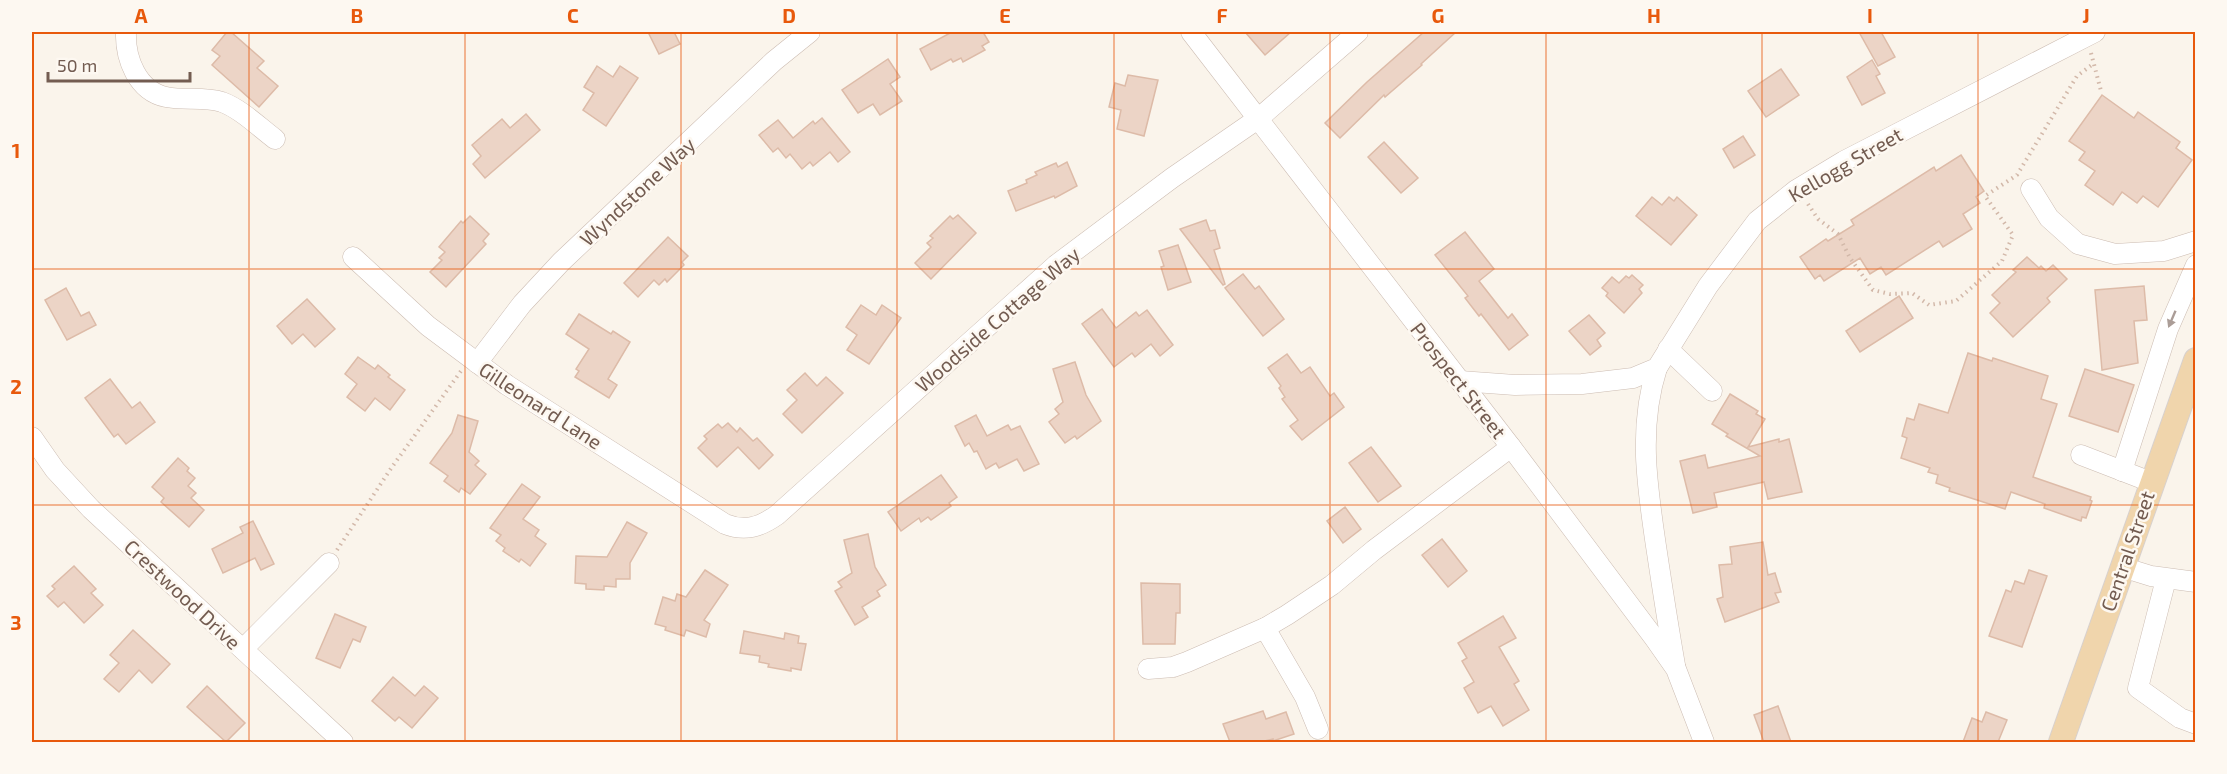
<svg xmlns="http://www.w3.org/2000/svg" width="2227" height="774" font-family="'Exo 2',sans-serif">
<rect width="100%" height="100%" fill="#faf4eb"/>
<g fill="#ecd4c6" stroke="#ddbba8" stroke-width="1.5">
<polygon points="227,32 231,32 264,61 257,68 278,86 259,107 212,65 220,56 212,50"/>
<polygon points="648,32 674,32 680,44 659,54"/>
<polygon points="952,32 983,32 989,42 982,46 985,50 963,62 961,58 953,62 951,59 931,70 920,49"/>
<polygon points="1245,32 1291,32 1265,55"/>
<polygon points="1424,32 1456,32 1421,64 1422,65 1385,97 1384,95 1340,138 1325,123 1367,82"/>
<polygon points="1859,32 1881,32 1895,57 1878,66"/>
<polygon points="888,59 900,77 890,84 902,101 880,115 873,104 858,113 842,90"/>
<polygon points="1872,60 1880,74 1876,76 1885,93 1862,105 1847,77"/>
<polygon points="597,66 613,77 620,66 638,78 606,126 583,110 594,93 584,87"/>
<polygon points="1781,69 1799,95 1766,117 1748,91"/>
<polygon points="1128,75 1158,80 1144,136 1117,129 1121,110 1109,107 1115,83 1125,86"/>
<polygon points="2102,95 2134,118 2138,112 2180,142 2176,148 2192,160 2158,207 2143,196 2137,203 2122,192 2113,205 2085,185 2095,171 2079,160 2085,152 2069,141"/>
<polygon points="526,114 540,130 485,178 473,164 481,156 472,145 502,119 510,128"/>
<polygon points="822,118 850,152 838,162 830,152 813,166 810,162 802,169 790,154 786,158 778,148 773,152 759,135 778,120 793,138 813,121 815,124"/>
<polygon points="1743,136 1755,155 1734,168 1723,149"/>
<polygon points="1384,142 1418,178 1401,193 1368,157"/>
<polygon points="1961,155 1984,191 1976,197 1980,203 1963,214 1972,229 1943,247 1939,241 1886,275 1881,267 1870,274 1860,258 1824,281 1820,275 1815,279 1800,257 1826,239 1828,241 1854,225 1851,220 1934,167 1936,171"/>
<polygon points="1067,162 1077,186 1055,198 1054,196 1016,211 1008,191 1027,183 1026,180 1037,175 1035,172 1056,163 1058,167"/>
<polygon points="1652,197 1662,205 1669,197 1674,201 1677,197 1697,215 1671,245 1636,216"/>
<polygon points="958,215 976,233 931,279 915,263 931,247 927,243 933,238 930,236 950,216 953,219"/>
<polygon points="470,216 489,234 483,241 486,244 446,287 430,272 442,260 439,258 445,252 439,247 461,221 463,223"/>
<polygon points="1206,220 1210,231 1215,230 1220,248 1214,250 1225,284 1223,285 1180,229"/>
<polygon points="1465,232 1494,269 1479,281 1508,318 1512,314 1528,335 1509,350 1481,314 1479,316 1465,298 1468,296 1435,255"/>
<polygon points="668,237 688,256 682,262 684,265 667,282 665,279 659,285 654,280 638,297 624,283"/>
<polygon points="1178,245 1191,282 1168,290 1161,267 1164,266 1159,251"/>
<polygon points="2027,257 2039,268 2041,266 2046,271 2053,265 2067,279 2047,298 2050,302 2013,337 1990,313 2000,303 1992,295 2016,272 2013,270"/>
<polygon points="1243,274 1255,289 1259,286 1284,319 1263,336 1225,288"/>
<polygon points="1632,275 1643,285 1639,289 1642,293 1624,313 1606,296 1608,293 1602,288 1612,277 1619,283 1626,276 1629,278"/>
<polygon points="2144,286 2147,320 2134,321 2138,363 2102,370 2095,290"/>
<polygon points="66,288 81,316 89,312 96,325 67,340 45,300"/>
<polygon points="1899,296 1913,318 1860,352 1846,331"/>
<polygon points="307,299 335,329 315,347 303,334 292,344 277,326"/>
<polygon points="861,305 876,315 882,305 901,318 869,364 847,350 857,335 846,327"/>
<polygon points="1102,309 1116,328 1136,312 1139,316 1147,310 1173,345 1160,356 1151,344 1135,357 1132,353 1114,367 1082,324"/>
<polygon points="579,314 611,334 613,331 630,342 608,379 617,385 609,398 575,377 579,371 576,369 589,349 566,334"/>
<polygon points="1589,315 1605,333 1597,340 1601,346 1590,355 1569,331"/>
<polygon points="1968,353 1992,361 1993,358 2048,376 2041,399 2057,404 2033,477 2091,497 2090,500 2092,501 2086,518 2082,517 2081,521 2044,508 2045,504 2011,492 2005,509 1949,491 1950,488 1936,483 1938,475 1928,472 1930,468 1901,458 1907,438 1902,436 1907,418 1914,420 1919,404 1948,413"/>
<polygon points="1287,354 1301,373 1310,367 1330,396 1334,393 1344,407 1302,440 1290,426 1298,420 1282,399 1285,397 1279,388 1281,386 1268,368"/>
<polygon points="358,357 375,369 378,365 390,375 388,377 405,390 390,410 375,398 365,411 347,397 357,384 345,374"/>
<polygon points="1075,362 1086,395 1101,421 1077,439 1075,436 1065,443 1049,422 1059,414 1055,409 1063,402 1053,369"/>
<polygon points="2085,369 2134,385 2118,432 2069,416"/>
<polygon points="805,373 817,386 826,377 843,393 802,433 783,414 797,400 787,390"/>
<polygon points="110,379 132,408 140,402 155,422 126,444 118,434 114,437 85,398"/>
<polygon points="1730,394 1758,411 1756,414 1765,419 1748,447 1779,439 1779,442 1789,439 1802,492 1768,499 1764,482 1714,493 1717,507 1693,513 1680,461 1705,455 1708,468 1760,456 1726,436 1728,434 1712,424"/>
<polygon points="458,415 478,421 469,452 479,461 475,465 486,474 470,494 461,488 459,492 444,481 448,476 430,463 452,433"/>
<polygon points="976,415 987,436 1008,425 1011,430 1020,426 1039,464 1024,471 1017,459 999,468 996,463 986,469 977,451 974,452 969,443 965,446 955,426"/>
<polygon points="728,423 737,432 740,428 753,441 757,438 773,455 759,469 738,447 717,467 698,448 707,439 704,436 718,424 722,428"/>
<polygon points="1371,447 1401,486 1378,502 1349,463"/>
<polygon points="178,458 189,468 187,471 195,478 188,486 196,493 191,498 204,510 189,527 161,502 164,498 152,487"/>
<polygon points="941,475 957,497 949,503 951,506 931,520 928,517 921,522 919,518 901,531 888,512"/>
<polygon points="522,484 540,497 523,519 539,530 535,536 546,544 530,566 521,559 519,562 503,551 505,548 496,541 501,535 490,528"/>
<polygon points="1345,507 1361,529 1343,543 1327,521"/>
<polygon points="253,521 274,564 261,570 255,558 223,573 212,549 243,533 240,527"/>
<polygon points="627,522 647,533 630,563 630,579 616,579 616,587 604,586 604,590 586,589 586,584 575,583 576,556 607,557"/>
<polygon points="868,534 875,567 886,585 877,591 880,596 862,607 868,617 855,625 835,591 842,587 838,582 852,573 844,540"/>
<polygon points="1442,539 1467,571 1448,587 1422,555"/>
<polygon points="1763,542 1768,575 1775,573 1780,589 1781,592 1775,593 1779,602 1725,622 1717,599 1723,597 1719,565 1732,564 1730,547"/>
<polygon points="74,566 96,589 91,593 103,605 84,623 64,602 58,607 47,596 55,589 52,586"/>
<polygon points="705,570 728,585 704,620 710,624 706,637 686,630 684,636 665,630 666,627 655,624 663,597 675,601 677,594 686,597"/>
<polygon points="2029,570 2047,576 2022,647 1989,636 2006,590 2011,592 2015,581 2024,584"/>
<polygon points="1141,583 1180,584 1180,613 1176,613 1175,644 1143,644"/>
<polygon points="335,614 366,627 360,642 353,639 340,668 316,658"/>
<polygon points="1503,616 1516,638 1499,647 1519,681 1514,684 1529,710 1503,726 1491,706 1478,713 1464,688 1474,682 1462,661 1467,658 1458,643"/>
<polygon points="133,630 170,664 152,683 139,670 119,692 104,679 119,663 110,655"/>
<polygon points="744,631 784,639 785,633 799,636 798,643 806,644 801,670 791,668 791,671 768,667 769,664 759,662 760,656 740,653"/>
<polygon points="393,677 415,696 424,686 438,698 412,728 399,717 395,721 372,701"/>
<polygon points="207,686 245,723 226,742 187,707"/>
<polygon points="1778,706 1791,742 1764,742 1754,715"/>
<polygon points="1263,711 1266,719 1286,712 1294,734 1273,741 1273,739 1260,742 1230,742 1223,724"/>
<polygon points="1986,712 2007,720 1998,742 1963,742 1972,718 1982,722"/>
</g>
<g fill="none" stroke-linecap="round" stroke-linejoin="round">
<defs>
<g id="minor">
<path d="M126,32C125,58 137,91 166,97C185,101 203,96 222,102C241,109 259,127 275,139"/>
<polyline points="1191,32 1511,447 1655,639 1676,669 1704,742"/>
<polyline points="2031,189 2049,218 2078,244 2115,254 2164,251 2196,241"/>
<path d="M353,257L428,326L507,385L725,524C745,532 760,527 777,515L1056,265L1172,178L1259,118L1358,32"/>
<polyline points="1668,349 1712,391"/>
<polyline points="477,363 522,304 561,262 774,61 810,32"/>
<path d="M1657,368C1638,427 1647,485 1656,546C1662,586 1668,625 1675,665"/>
<polyline points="1460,381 1515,385 1582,384 1633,378 1657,368 1708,286 1757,221 1796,190 1844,161 2095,32"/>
<polyline points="32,437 55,470 91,509 343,742"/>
<polyline points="2081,455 2151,482"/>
<polyline points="2122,471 2168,329 2196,265"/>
<polyline points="2122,567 2151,576 2196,582"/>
<polyline points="2166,579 2138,688 2180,718 2196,724"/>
<polyline points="1265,628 1305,697 1318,729"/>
<polyline points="243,649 329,563"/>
<polyline points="1148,669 1173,667 1187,662 1265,628 1287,615 1332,585 1374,550 1511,447"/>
</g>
<polyline id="major" points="2061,742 2196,360"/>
</defs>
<use href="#minor" stroke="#ccbcb2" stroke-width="21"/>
<use href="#major" stroke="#d8d1ce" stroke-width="26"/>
<g stroke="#d2b8a9" stroke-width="4" stroke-dasharray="1.5 4.5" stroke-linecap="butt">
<polyline points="2091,53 2101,91"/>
<polyline points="1808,204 1818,219 1838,234 1850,258 1873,290 1890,294 1912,293 1929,305 1956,301 2002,261 2013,235 1985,196 2017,175 2077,76 2093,64"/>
<polyline points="337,550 392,467 461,371"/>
</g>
<use href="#minor" stroke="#fff" stroke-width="20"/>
<use href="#major" stroke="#f0d5ac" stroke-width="24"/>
</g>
<defs><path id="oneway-solid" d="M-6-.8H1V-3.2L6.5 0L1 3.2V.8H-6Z" transform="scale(1.5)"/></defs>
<use fill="#ab9d97" href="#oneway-solid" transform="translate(2172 319) rotate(113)"/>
<path fill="none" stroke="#e8590c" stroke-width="1.5" stroke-opacity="0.55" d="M249,32V742M465,32V742M681,32V742M897,32V742M1114,32V742M1330,32V742M1546,32V742M1762,32V742M1978,32V742M32,269H2196M32,505H2196"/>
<g text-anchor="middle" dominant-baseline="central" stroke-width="5" stroke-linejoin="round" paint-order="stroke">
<g font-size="20" fill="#735c51" stroke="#fdf8f1">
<text transform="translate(1845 164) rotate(-30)">Kellogg Street</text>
<text transform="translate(637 191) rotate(-43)">Wyndstone Way</text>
<text transform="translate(997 319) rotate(-41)">Woodside Cottage Way</text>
<text transform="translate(1459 380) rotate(52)">Prospect Street</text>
<text transform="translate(541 405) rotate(33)">Gilleonard Lane</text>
<text transform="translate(2127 551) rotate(-71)">Central Street</text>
<text transform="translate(183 594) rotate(43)">Crestwood Drive</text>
</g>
</g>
<rect width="2227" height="774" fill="none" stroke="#fdf8f1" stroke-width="66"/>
<path d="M48 72v9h142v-9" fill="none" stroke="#735c51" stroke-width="3"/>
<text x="57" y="72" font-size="18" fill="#735c51" stroke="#fdf8f1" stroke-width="4.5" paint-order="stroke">50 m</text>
<rect x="33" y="33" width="2161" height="708" fill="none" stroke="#e8590c" stroke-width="2"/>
<g font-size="20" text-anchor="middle" font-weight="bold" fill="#e8590c">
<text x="141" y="23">A</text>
<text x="357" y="23">B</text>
<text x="573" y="23">C</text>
<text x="789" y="23">D</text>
<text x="1005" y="23">E</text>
<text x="1222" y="23">F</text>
<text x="1438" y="23">G</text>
<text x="1654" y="23">H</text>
<text x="1870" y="23">I</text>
<text x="2086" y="23">J</text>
<text x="16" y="158">1</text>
<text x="16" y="394">2</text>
<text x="16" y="630">3</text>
</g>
</svg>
